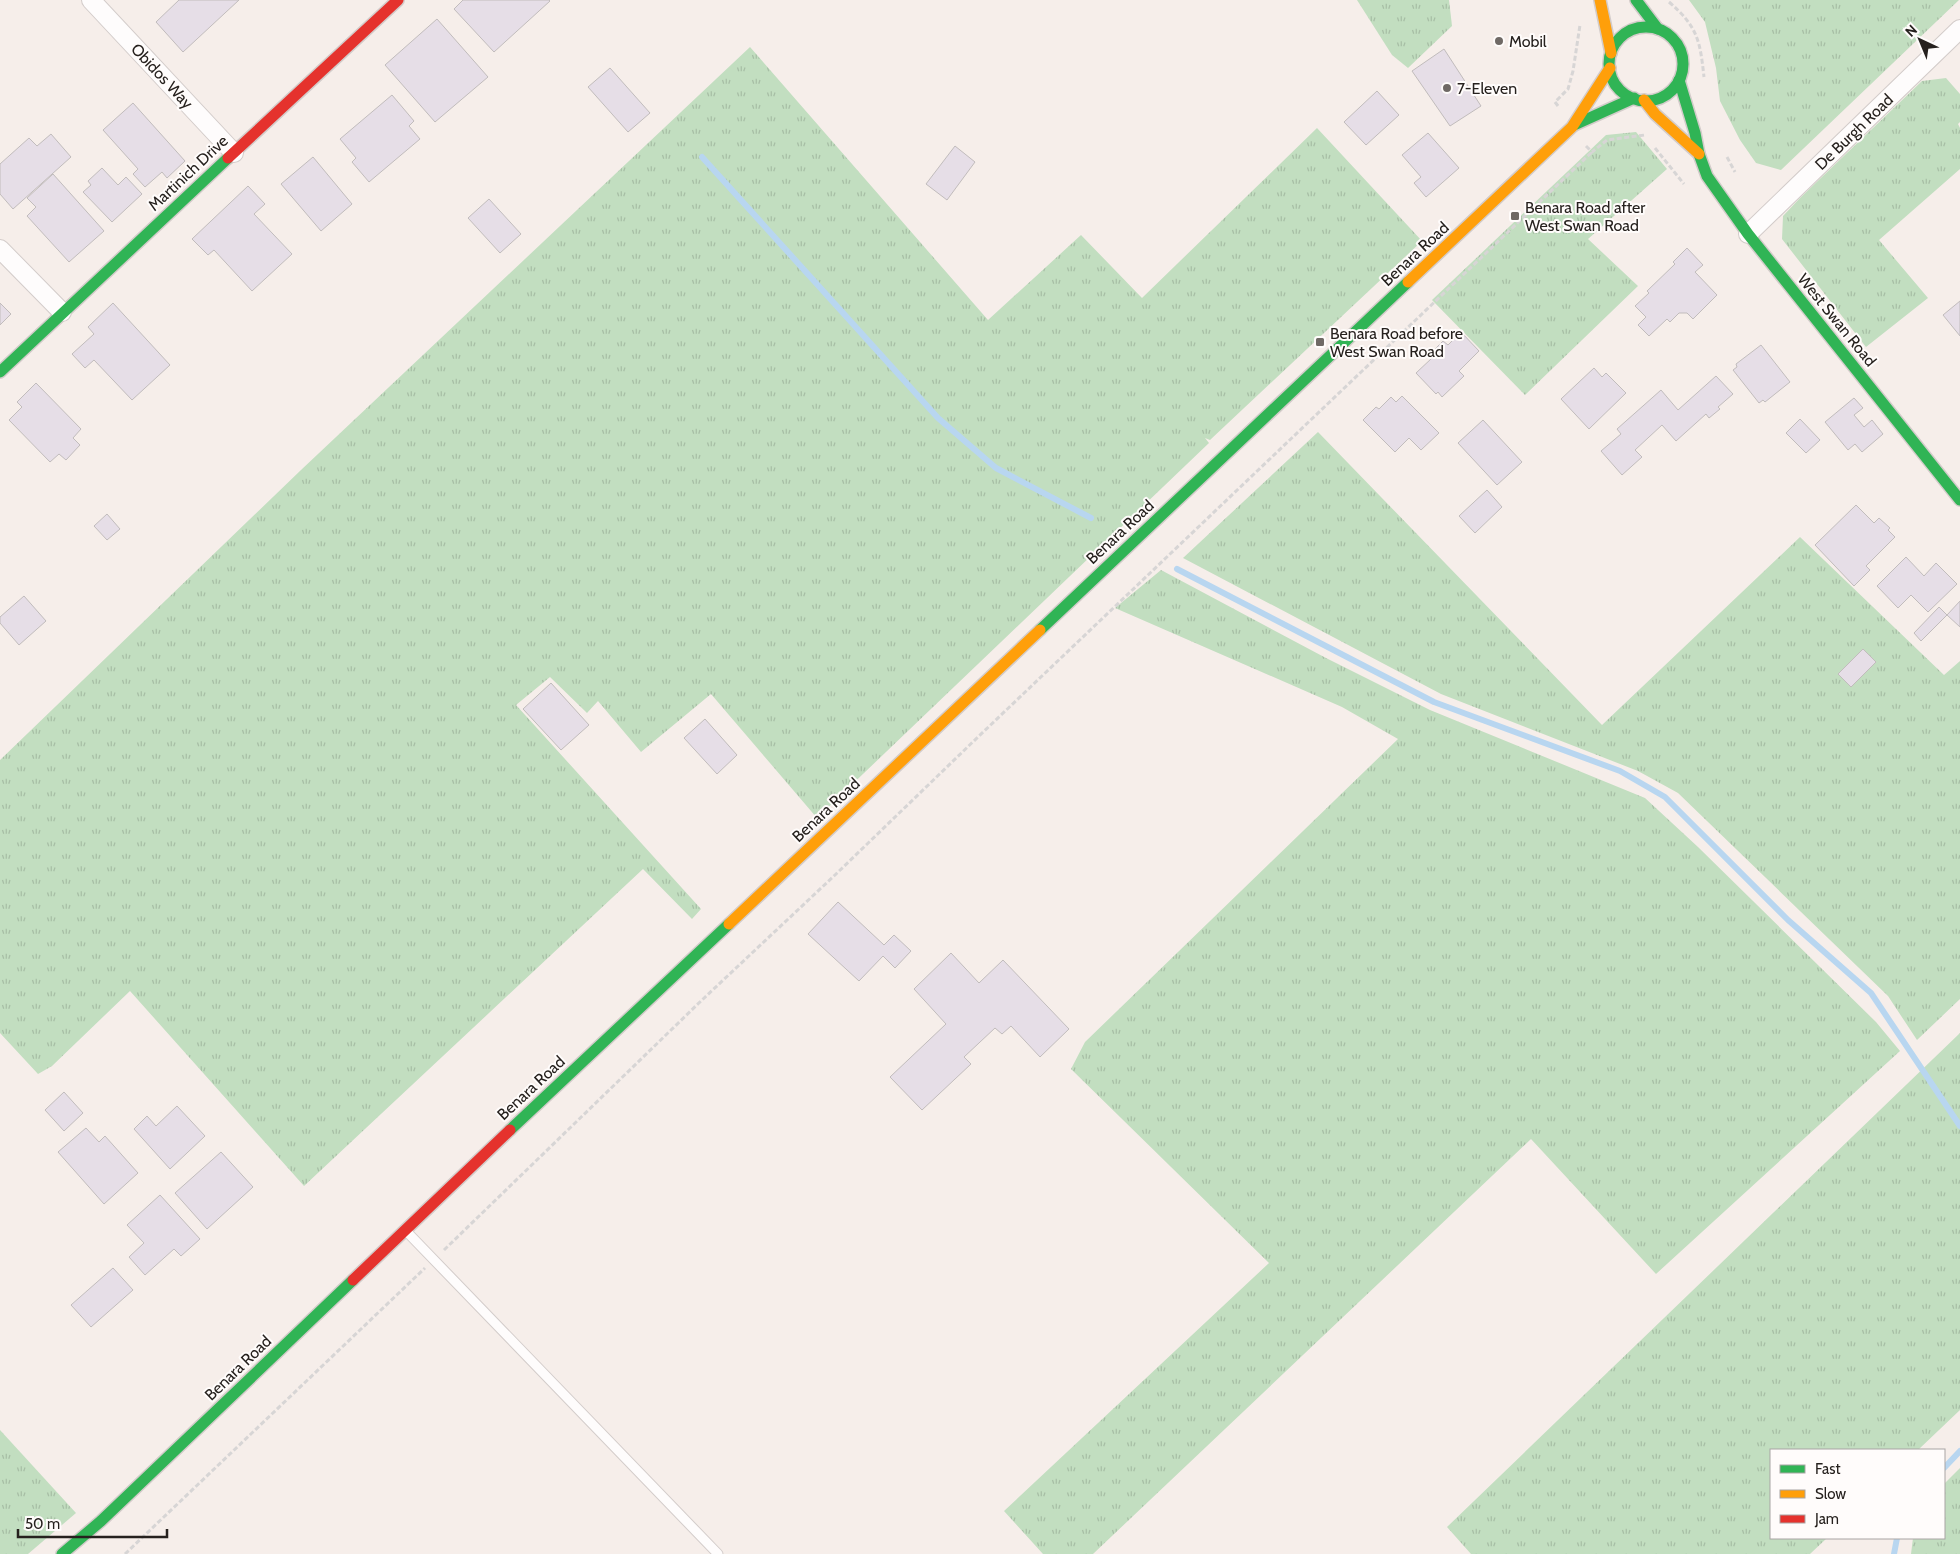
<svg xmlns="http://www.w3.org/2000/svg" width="1960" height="1554" font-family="Cabin,sans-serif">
<defs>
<pattern id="grass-tufts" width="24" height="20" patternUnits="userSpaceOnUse" patternTransform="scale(1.25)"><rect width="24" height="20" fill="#c2dec0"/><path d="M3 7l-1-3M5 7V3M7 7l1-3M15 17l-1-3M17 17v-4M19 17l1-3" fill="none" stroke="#a7bea5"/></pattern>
</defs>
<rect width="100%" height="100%" fill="#f6eeea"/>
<g fill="url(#grass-tufts)">
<polygon points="1357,0 1449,0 1452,26 1408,68 1392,55"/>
<polygon points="1689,0 1959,0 1781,170 1756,163 1740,140 1720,101 1716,68 1705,22"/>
<polygon points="750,47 988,320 1081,235 1142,298 1317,128 1422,241 1210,440 1205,438 1209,443 817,818 711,694 641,752 598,701 587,713 550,677 516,705 701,909 692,919 643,869 304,1186 130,991 52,1066 38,1074 0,1033 0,760 301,470"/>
<polygon points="1946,78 1960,94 1960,122 1958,124 1960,128 1960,169 1879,240 1928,298 1866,347 1782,239 1783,216 1800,198 1922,81"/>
<polygon points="1636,132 1667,169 1588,239 1638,286 1525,395 1432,300 1606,135"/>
<polygon points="1318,432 1602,725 1800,537 1944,675 1960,661 1960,999 1917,1040 1888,996 1678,793 1638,771 1441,694 1183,558"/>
<polygon points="1161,570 1326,658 1430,710 1645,798 1698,847 1876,1022 1900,1051 1656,1274 1531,1139 1093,1554 1043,1554 1004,1511 1269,1263 1071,1069 1085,1042 1398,739 1342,707 1115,608"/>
<polygon points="1960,1033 1960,1410 1918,1450 1771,1450 1771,1538 1827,1538 1810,1554 1471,1554 1447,1527"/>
<polygon points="0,1430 76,1513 28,1554 0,1554"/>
<polygon points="1960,1468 1960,1554 1911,1554 1913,1538 1944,1538 1944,1484"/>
</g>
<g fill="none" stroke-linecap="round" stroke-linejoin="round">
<g stroke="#b8d6f0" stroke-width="6">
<polyline points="702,157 938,418 996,468 1091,518"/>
<polyline points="1177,569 1434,702 1620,771 1665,797 1788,920 1871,993 1960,1126"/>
<polyline points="1944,1468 1960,1451"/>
<polyline points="1894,1554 1897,1538"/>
</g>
</g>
<g fill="#e6dee7" stroke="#c1bcbc">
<polygon points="179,0 239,0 183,52 156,22"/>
<polygon points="463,0 549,0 550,1 494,52 454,9"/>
<polygon points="437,19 488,77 435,122 385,65"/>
<polygon points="1444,49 1481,106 1450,126 1412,71"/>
<polygon points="610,68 650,113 628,132 588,87"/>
<polygon points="1377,91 1399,115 1366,145 1344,122"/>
<polygon points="392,95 414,121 409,126 420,139 369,182 352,162 356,158 340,139"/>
<polygon points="133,103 185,161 167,178 162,172 145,187 133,174 138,169 103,130"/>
<polygon points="1428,133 1459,168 1426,197 1414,183 1421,177 1402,155"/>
<polygon points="51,134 71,157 13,209 0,194 0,164 29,138 37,146"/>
<polygon points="955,146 975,162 947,200 926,184"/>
<polygon points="313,157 352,204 321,231 281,184"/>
<polygon points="102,168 118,185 126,177 142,194 112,222 83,192 91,185 88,181"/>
<polygon points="53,174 104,231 69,262 27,216 36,207 27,198"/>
<polygon points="248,186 265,204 254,214 292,254 252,291 214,250 208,255 192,239"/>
<polygon points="489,199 521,234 500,253 468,218"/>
<polygon points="1687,248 1703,265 1695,272 1717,295 1693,319 1687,313 1679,313 1670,322 1667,319 1649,336 1638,325 1646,317 1635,306 1649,293 1647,291 1675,264 1673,262"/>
<polygon points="1960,301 1960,336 1943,315"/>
<polygon points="0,303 11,314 0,325"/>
<polygon points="113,303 170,365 132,400 94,360 85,368 72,354 94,334 88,327"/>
<polygon points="1461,332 1479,351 1459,371 1464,376 1442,397 1438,392 1436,394 1416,373 1432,358 1429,355 1443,341 1448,345"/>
<polygon points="1761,345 1790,382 1765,402 1763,400 1759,403 1733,370 1737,367 1736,364"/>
<polygon points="1594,368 1602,377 1606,373 1626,393 1589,429 1561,399"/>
<polygon points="1716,376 1733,394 1718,407 1720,409 1709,418 1706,414 1676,441 1662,425 1635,450 1642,457 1622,475 1601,451 1621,434 1617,429 1661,390 1678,410"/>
<polygon points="36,383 81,429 73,438 80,445 66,460 59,454 50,462 9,420 22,407 17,402"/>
<polygon points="1402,396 1439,433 1421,450 1409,438 1395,452 1363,420 1376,407 1379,409 1391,397 1396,402"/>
<polygon points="1854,398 1863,408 1854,415 1864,427 1872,420 1883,434 1862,452 1855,444 1848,450 1825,422"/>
<polygon points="1800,419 1820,440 1806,453 1786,433"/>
<polygon points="1483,420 1522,462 1497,485 1458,443"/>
<polygon points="1487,490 1502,507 1475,533 1459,516"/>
<polygon points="1856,505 1874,523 1879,518 1890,528 1888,530 1895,537 1866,566 1870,570 1854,586 1815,545"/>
<polygon points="107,514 120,529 107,540 94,526"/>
<polygon points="1906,557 1924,576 1936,563 1957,584 1928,612 1911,595 1898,608 1877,586"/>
<polygon points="24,596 46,621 19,645 0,623 0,617"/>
<polygon points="1960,601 1960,627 1947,615"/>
<polygon points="1939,607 1947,615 1921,641 1914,633"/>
<polygon points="1863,649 1876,662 1851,687 1838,674"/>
<polygon points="551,683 589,725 561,750 523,709"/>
<polygon points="705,719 737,755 717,774 684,738"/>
<polygon points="838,902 884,945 894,935 911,951 895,968 883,956 859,981 808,934"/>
<polygon points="951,953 979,983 1003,960 1069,1029 1040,1057 1011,1026 1002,1034 995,1028 964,1057 971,1064 922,1110 890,1077 946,1024 914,989"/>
<polygon points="64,1092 83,1113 64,1131 45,1110"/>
<polygon points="177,1106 205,1136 170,1169 134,1129 147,1116 156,1126"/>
<polygon points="86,1128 99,1142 105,1136 138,1173 104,1204 58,1152"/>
<polygon points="221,1152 253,1187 207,1229 175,1193"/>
<polygon points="160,1195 200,1239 181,1256 174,1249 145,1275 129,1257 144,1243 127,1225"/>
<polygon points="113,1268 133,1290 91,1327 71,1305"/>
</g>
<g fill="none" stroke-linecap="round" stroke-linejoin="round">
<defs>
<polyline id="lane" points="407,1232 718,1554"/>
<g id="street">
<polyline points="91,0 234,153"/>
<polyline points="1748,234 1960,29"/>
<polyline points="0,249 62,312"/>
</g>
<g id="fast">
<polyline points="1636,0 1658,29"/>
<circle cx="1646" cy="64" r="37"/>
<polyline points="1679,80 1695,133 1699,154 1707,176 1748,234 1960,500"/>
<polyline points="1574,125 1634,98"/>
<polyline points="0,372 228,158"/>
<polyline points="1040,630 1408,282"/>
<polyline points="510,1130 729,924"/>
<polyline points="62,1554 101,1521 353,1280"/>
</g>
<g id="slow">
<polyline points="1600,0 1611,53"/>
<polyline points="1644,100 1655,114 1699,154"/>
<polyline points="1408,282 1572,127 1610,68"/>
<polyline points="729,924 1040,630"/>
</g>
<g id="jam">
<polyline points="228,158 398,0"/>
<polyline points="353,1280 510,1130"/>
</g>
</defs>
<use href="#lane" stroke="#d3ccca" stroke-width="11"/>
<use href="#street" stroke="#d3ccca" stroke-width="20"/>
<use href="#fast" stroke="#d3ccca" stroke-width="14"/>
<use href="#slow" stroke="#d3ccca" stroke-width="14"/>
<use href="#jam" stroke="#d3ccca" stroke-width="14"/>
<g stroke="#d7d5d5" stroke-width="3" stroke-dasharray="5 2.5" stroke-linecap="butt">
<path d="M1669,2C1698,27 1700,41 1704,77"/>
<polyline points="1558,106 1555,102 1568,89 1573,71 1580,25"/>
<polyline points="1586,146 1592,152 1607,140 1645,135"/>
<polyline points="1655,148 1684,184"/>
<polyline points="1727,157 1735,172"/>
<polyline points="444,1250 702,1000 835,875 979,736 1592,152"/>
<polyline points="125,1554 425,1268"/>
</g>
<use href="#lane" stroke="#fefcfc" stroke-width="9"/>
<use href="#street" stroke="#fefcfc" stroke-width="18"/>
<use href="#fast" stroke="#30b455" stroke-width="11"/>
<use href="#slow" stroke="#ff9f0a" stroke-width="11"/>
<use href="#jam" stroke="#e5322d" stroke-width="11"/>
</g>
<g fill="#6f6965" stroke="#fffcfb" stroke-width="2">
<circle cx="1499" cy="41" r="5"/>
<circle cx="1447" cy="88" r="5"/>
<rect x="1510" y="211" width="10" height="10" rx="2.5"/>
<rect x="1315" y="337" width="10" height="10" rx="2.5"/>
</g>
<g text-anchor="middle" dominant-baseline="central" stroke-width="4" stroke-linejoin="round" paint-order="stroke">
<g font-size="16" fill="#26211e" stroke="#fffcfb" text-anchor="start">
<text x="1509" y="41">Mobil</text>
<text x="1457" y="88">7-Eleven</text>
<text x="1525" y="207">Benara Road after<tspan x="1525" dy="18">West Swan Road</tspan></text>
<text x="1330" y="333">Benara Road before<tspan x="1330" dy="18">West Swan Road</tspan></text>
</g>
<g font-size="16" fill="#26211e" stroke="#fffcfb">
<text transform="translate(162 76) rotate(47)">Obidos Way</text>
<text transform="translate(1854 132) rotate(-44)">De Burgh Road</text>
<text transform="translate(188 173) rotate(-43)">Martinich Drive</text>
<text transform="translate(1415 254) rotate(-43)">Benara Road</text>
<text transform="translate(1837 320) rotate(51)">West Swan Road</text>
<text transform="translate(1120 532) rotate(-43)">Benara Road</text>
<text transform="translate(826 810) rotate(-43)">Benara Road</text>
<text transform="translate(531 1088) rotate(-43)">Benara Road</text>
<text transform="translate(238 1368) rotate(-44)">Benara Road</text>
</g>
</g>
<rect x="1770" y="1449" width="175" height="90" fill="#fffcfb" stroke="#a8a4a3"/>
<rect x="1780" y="1465" width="25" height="8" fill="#30b455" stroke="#a8a4a3"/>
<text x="1815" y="1474" font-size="15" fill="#26211e">Fast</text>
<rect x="1780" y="1490" width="25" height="8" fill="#ff9f0a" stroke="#a8a4a3"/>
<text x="1815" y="1499" font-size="15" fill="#26211e">Slow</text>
<rect x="1780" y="1515" width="25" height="8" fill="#e5322d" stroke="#a8a4a3"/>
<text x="1815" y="1524" font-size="15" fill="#26211e">Jam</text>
<g transform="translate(1920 40) rotate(316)" stroke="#fffcfb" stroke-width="4" paint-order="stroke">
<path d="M0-4L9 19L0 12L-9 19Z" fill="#26211e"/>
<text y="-8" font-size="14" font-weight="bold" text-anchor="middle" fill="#26211e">N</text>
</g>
<path d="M18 1529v8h149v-8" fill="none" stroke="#26211e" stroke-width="2.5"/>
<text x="25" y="1529" font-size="15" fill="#26211e" stroke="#fffcfb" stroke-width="4" paint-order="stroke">50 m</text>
</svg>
